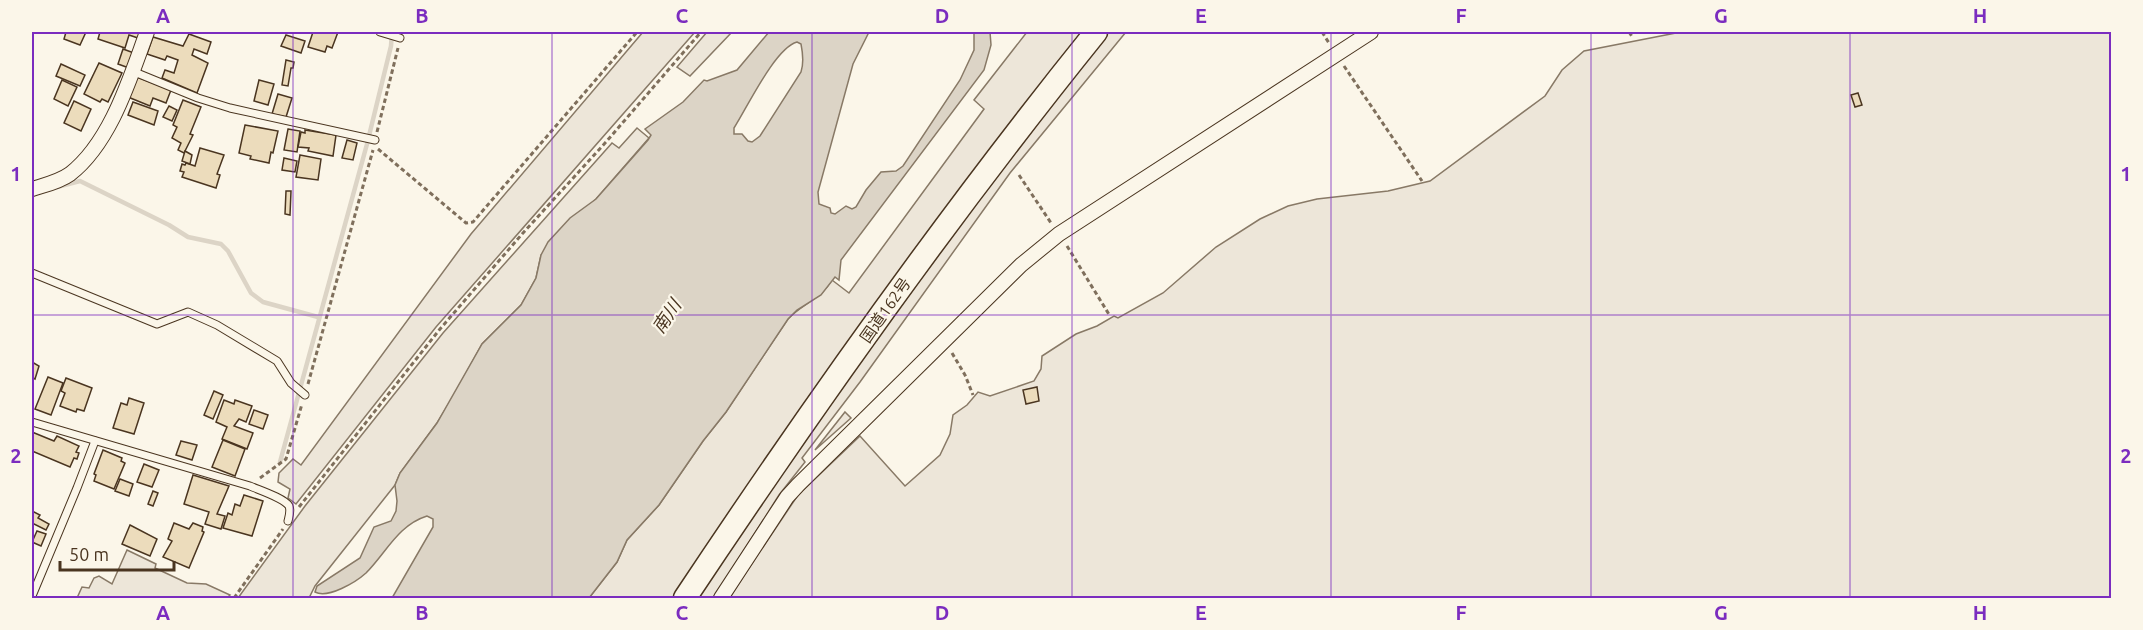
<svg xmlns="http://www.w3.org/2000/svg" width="2143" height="630" font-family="Ubuntu,'Noto Sans JP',sans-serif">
<rect width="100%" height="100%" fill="#fbf6e9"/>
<g fill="#ede6d9" stroke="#887966" stroke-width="1.5">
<polygon points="643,32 695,32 436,327 296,504 288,498 290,489 278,482 279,473 293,459 301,465 471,234"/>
<polygon points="707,32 732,32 690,76 677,67"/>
<path d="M1027,32H1086L674,598H589L617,562L627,540L659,505L703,441L726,412L788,319C802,304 822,298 832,280L849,293L984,109L974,100Z"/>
<polygon points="1107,32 1126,32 1010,173 860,382 802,458 805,462 779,495 714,598 695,598 934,255"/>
<polygon points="1681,32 2111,32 2111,598 729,598 798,495 860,436 905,486 940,455 950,434 953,415 967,405 978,392 990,396 1034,381 1041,369 1042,356 1076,334 1097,326 1114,316 1118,318 1163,293 1216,247 1260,219 1288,206 1317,199 1388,191 1430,181 1545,96 1562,70 1584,51"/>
<polygon points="637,128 649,138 596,199 541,255 536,278 521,305 482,344 453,397 437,423 400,473 395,485 315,586 309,598 238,598 305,506 443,333 612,143 619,148"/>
<polygon points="845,412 851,418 815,450"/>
<polygon points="127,550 156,564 155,568 187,583 206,584 230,595 227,598 77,598 82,587 89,588 94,578 99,576 112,584"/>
</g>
<path fill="#dcd4c6" stroke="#887966" stroke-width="1.5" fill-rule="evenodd" d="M769,32H869L853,64L818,192L819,204L830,208L831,213L835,214L846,206L852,209L856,207L866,190L881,172L896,171L903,166L960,80L974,50V32H990L991,45L984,70L841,260L839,280L835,277L821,295L797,310L788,319L726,412L703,441L659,505L627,540L617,562L589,598H392L433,527V519L427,516C398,525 386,553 366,573C356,582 328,599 315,592L317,586L360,558L374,527L391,521L396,511L397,501L395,485L400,473L437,423L482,344L521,305L536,278L541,255L548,242L570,218L596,199L648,140L651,135L645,129L683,102L704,80L707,81L737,70ZM797,42L801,44C803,54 804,63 801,72L760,136L752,142L748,141L742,134H734V128C747,108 775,48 797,42Z"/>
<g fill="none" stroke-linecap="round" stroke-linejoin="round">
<g stroke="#dcd4c6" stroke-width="4.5">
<polyline points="57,187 80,181 169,225 188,237 221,244 228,251 251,293 263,302 318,317"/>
<polyline points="280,462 367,144 391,46 392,32"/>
</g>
</g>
<g fill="#ecdcbc" stroke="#4a3520" stroke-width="1.5">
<polygon points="66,32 86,32 80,45 64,39"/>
<polygon points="100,32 141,32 138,38 129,35 125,48 98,39"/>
<polygon points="313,32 338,32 332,48 327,46 325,52 308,47"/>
<polygon points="189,34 211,42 207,54 194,49 192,55 208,63 197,93 162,78 165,70 174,73 178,60 167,56 165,60 147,54 153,37 183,46"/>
<polygon points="286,35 305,41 301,53 281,46"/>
<polygon points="123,49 134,53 129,68 118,64"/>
<polygon points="286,60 294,62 293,68 291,68 288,86 282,85"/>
<polygon points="99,63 122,73 108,102 102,99 100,102 84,94"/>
<polygon points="61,64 85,75 80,86 56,76"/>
<polygon points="137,77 171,90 166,103 153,98 150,106 128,97"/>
<polygon points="62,80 77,87 68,106 54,99"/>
<polygon points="259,80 274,84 268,105 254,101"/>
<polygon points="1858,93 1862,105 1855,107 1851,95"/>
<polygon points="278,94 292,98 286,117 272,114"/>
<polygon points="183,100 201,107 190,134 193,135 184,153 178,150 181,143 172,138 177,127 173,125"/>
<polygon points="74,101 91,109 81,131 64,123"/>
<polygon points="133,102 158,111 154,125 128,115"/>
<polygon points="169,106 177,110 172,121 163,117"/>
<polygon points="245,125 278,131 273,153 271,152 269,163 250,159 251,156 239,153"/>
<polygon points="288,129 300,131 297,152 284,150"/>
<polygon points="305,130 336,135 333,156 308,151 309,148 298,147 301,132 305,133"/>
<polygon points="347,140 357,143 353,160 342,158"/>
<polygon points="200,148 224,155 217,174 220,175 216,188 182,177 184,172 180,171 182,164 185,165 186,163 195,166"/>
<polygon points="185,151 192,155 190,164 182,161"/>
<polygon points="300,155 321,159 318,180 296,177"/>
<polygon points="284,158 297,161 295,172 282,170"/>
<polygon points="286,191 291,191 290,215 285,214"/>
<polygon points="32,362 39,366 35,379 32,377"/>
<polygon points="48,377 63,383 51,415 35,409"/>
<polygon points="66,378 92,388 84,411 77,409 76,412 60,406 65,393 61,391"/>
<polygon points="1037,387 1039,401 1026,404 1023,390"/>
<polygon points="214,391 223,395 213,419 204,415"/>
<polygon points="129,398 144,403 134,434 113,428 121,403 127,405"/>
<polygon points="224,400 234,404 235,400 252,406 246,422 239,419 234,426 253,433 247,449 222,439 227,427 216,422"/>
<polygon points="254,410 268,415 263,429 249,424"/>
<polygon points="32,432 54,441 57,436 79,446 76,452 79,453 77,459 74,458 70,467 32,451"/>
<polygon points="223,440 245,449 235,476 212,467"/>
<polygon points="181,441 197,445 192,460 176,455"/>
<polygon points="103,450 122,458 121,461 125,463 114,489 94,481 96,475 94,474"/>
<polygon points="144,464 159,470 152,487 137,482"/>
<polygon points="193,475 229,486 217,514 225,516 221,529 205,524 209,512 184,504"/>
<polygon points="120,479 133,484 129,496 115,491"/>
<polygon points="153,491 158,493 153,506 148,504"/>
<polygon points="244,495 263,501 252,536 223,528 228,513 232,515 235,504 240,506"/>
<polygon points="32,511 40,515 38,518 49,524 46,530 32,523"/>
<polygon points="174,523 189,529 193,523 203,527 202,531 204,532 189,568 163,557 172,541 168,539"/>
<polygon points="130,525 157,539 150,556 122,544"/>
<polygon points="37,531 46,534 41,546 32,542"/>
</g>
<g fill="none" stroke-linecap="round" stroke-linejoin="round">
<defs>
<g id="service">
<polyline points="380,32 400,38"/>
<polyline points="132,71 198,98 230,108 375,140"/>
<polyline points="32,273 157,324 188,312 217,325 277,361 291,383 305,395"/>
<path d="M32,422L250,486C259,490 284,498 289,506C291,511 289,517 288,521"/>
<polyline points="32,596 77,488 95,441"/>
</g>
<g id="minor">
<path d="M32,189C45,185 59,182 70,174C111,142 130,78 147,32"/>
<polyline points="721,598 787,497 798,485 1021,265 1059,234 1371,32"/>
</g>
<path id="trunk" d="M685,598C814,404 950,213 1096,32"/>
</defs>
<use href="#service" stroke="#4a3520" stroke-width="9"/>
<use href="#minor" stroke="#4a3520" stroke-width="16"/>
<use href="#trunk" stroke="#4a3520" stroke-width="25"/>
<g stroke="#7f6f5c" stroke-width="3" stroke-dasharray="4.5 3" stroke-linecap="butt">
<polyline points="1322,32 1329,43"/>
<polyline points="1629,32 1633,38"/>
<polyline points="1344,66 1422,181"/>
<polyline points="377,132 398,48"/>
<polyline points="378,149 466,223 473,222 637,32"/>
<polyline points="1019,175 1051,223"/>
<polyline points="1067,246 1110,316"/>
<polyline points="952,353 965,375 973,395"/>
<polyline points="308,384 373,150"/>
<polyline points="260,478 286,459 302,404"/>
<polyline points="299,507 440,329 523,233 606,142 701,32"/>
<polyline points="234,598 283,529"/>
</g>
<use href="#service" stroke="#fbf6e9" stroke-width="7"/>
<use href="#minor" stroke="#fbf6e9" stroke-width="14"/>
<use href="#trunk" stroke="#fbf6e9" stroke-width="22"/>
</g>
<path fill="none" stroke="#7b2cbf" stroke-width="1.5" stroke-opacity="0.55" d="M293,32V598M552,32V598M812,32V598M1072,32V598M1331,32V598M1591,32V598M1850,32V598M32,315H2112"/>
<g text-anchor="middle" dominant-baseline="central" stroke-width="4.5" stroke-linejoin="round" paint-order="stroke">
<g font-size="16" fill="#4a3520" stroke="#fbf6e9">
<text transform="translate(885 310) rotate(-55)">国道162号</text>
</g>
<g font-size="18" font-style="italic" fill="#4a3520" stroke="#fbf6e9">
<text transform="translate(666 316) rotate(-56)">南川</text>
</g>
</g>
<rect width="2143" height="630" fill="none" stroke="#fbf6e9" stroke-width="66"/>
<path d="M60 561v9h114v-9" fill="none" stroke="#4a3520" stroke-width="3"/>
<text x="69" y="561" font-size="18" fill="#4a3520" stroke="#fbf6e9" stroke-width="4.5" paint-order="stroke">50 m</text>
<rect x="33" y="33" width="2077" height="564" fill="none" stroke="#7b2cbf" stroke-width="2"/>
<g font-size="20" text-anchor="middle" font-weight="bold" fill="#7b2cbf">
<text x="163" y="23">A</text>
<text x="422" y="23">B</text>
<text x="682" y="23">C</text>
<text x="942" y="23">D</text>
<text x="1201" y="23">E</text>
<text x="1461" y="23">F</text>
<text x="1721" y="23">G</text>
<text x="1980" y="23">H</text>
<text x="16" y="181">1</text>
<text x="2126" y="181">1</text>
<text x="16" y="463">2</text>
<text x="2126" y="463">2</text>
<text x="163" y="620">A</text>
<text x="422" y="620">B</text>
<text x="682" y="620">C</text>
<text x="942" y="620">D</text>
<text x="1201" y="620">E</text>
<text x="1461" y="620">F</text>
<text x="1721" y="620">G</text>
<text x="1980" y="620">H</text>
</g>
</svg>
